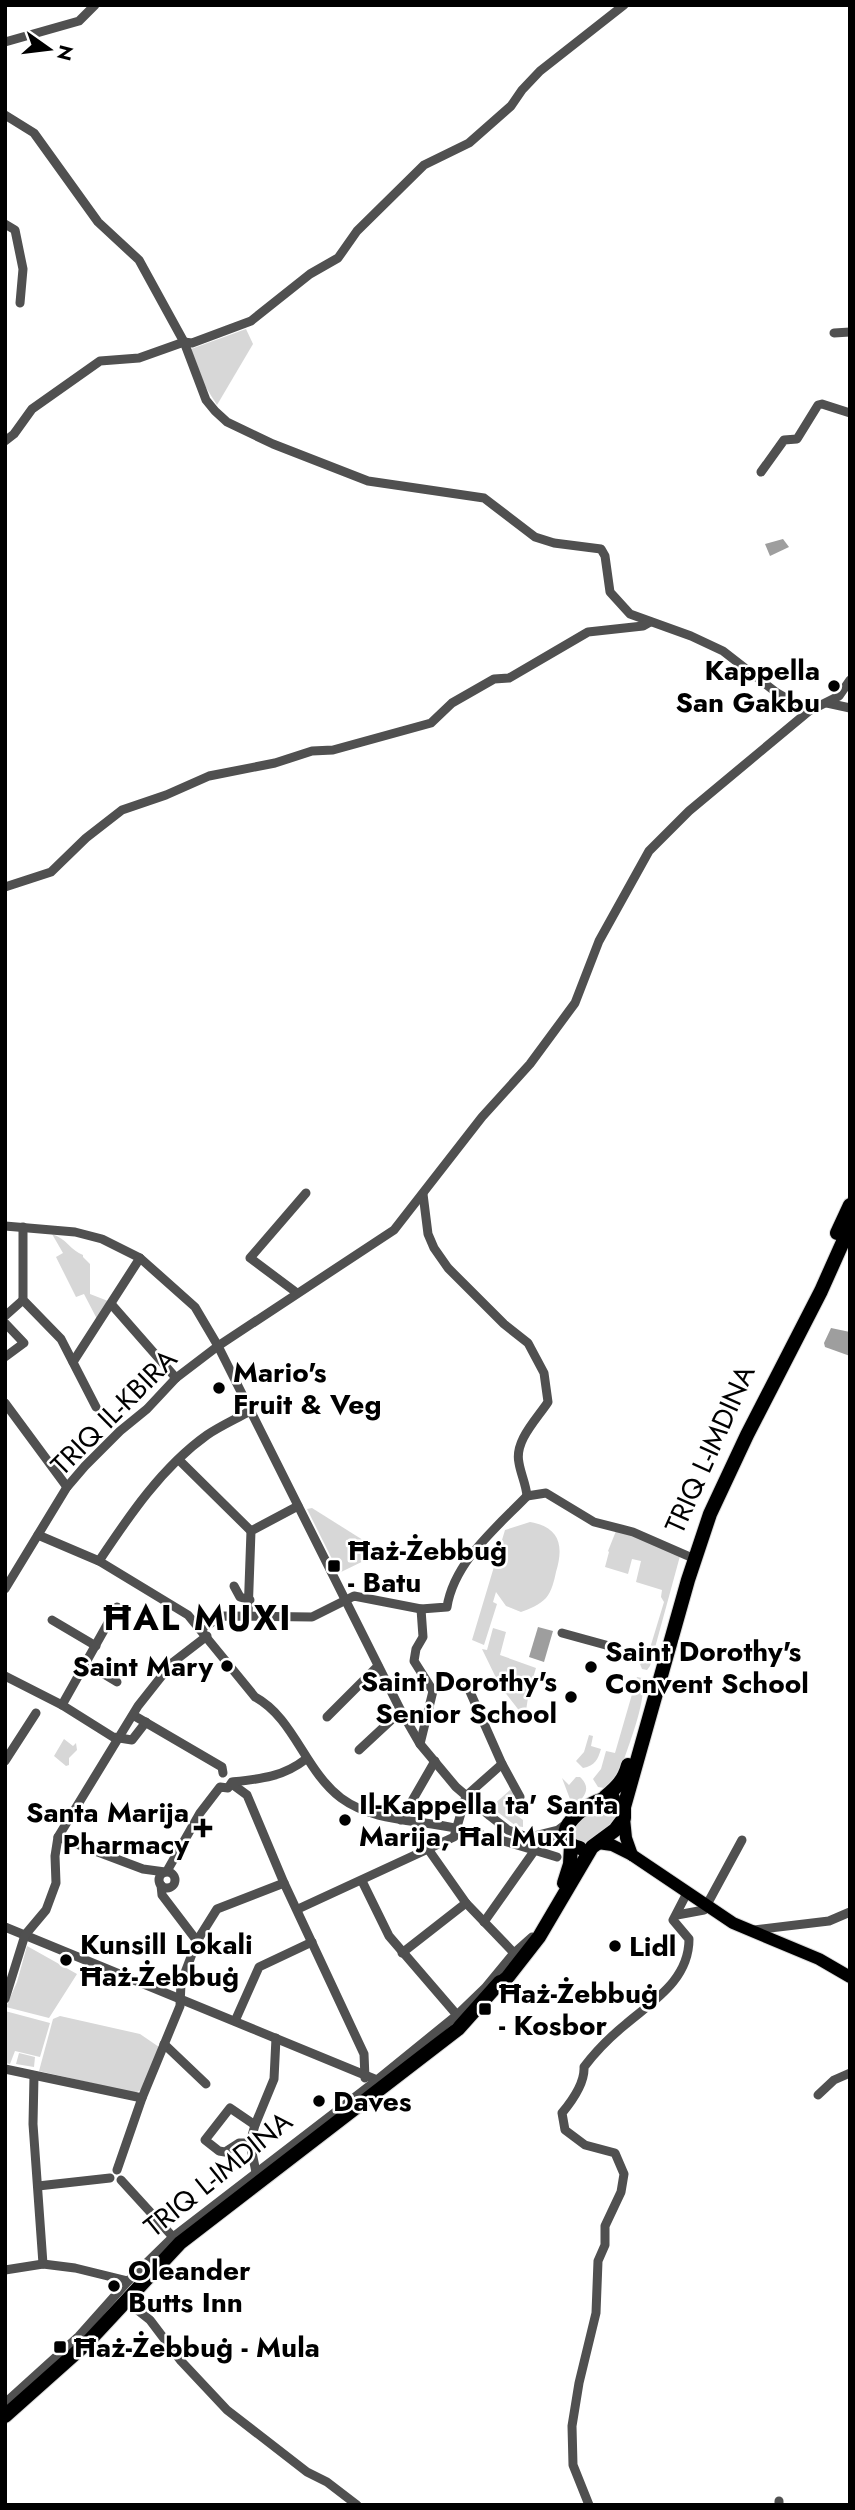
<svg xmlns="http://www.w3.org/2000/svg" width="855" height="2510" font-family="Jost,sans-serif">
<rect width="100%" height="100%" fill="#fff"/>
<g fill="#d7d7d7">
<polygon points="246,329 253,344 217,405 205,386 191,349"/>
<path d="M52,1234C66,1238 71,1251 83,1255V1257L90,1264V1294L108,1301L97,1319L84,1294L76,1297L56,1257L63,1253Z"/>
<polygon points="312,1508 382,1552 339,1573 307,1509"/>
<path d="M530,1522C560,1527 564,1546 556,1572C554,1581 552,1591 546,1598C539,1605 530,1609 521,1612L506,1606L496,1592L493,1602L497,1604L484,1645L472,1640L505,1530Z"/>
<polygon points="616,1531 633,1535 680,1556 650,1666 647,1670 642,1669 640,1664 647,1658 664,1602 661,1597 662,1590 636,1582 641,1561 632,1559 628,1574 605,1567 609,1552 608,1551"/>
<polygon points="493,1628 506,1632 500,1655 536,1668 529,1691 524,1724 521,1713 500,1686 482,1649 487,1650"/>
<path d="M637,1677L642,1678C648,1699 627,1749 620,1771L614,1781L604,1788L598,1787L593,1779L601,1769L606,1751L615,1753Z"/>
<path d="M589,1735L593,1736L591,1746L601,1749C598,1759 595,1766 583,1768L576,1761L584,1752Z"/>
<polygon points="64,1739 73,1746 76,1743 77,1750 69,1758 69,1765 66,1766 54,1756"/>
<path d="M576,1777H580C593,1789 583,1799 573,1807L562,1778L569,1785Z"/>
<polygon points="511,1789 515,1796 512,1802 513,1807 517,1810 515,1814 523,1820 523,1827 516,1826 491,1807"/>
<polygon points="615,1804 619,1815 616,1821 587,1843 573,1840 571,1830 590,1807"/>
<polygon points="27,1946 77,1974 49,2018 6,2007 17,1982"/>
<polygon points="5,2011 50,2023 40,2057 15,2051 10,2064 5,2063"/>
<polygon points="60,2016 140,2034 159,2047 143,2089 135,2093 39,2071 53,2019"/>
<polygon points="19,2053 35,2057 34,2067 16,2064"/>
</g>
<g fill="#9e9e9e">
<polygon points="783,539 789,547 770,556 765,544"/>
<polygon points="831,1328 850,1332 850,1356 825,1347 824,1343"/>
<polygon points="538,1627 553,1631 544,1662 529,1657"/>
</g>
<g fill="none" stroke-linecap="round" stroke-linejoin="round">
<defs>
<g id="major">
<polyline points="624,1818 626,1838 632,1855"/>
<polyline points="598,1843 612,1845 632,1855 733,1923 819,1959 850,1977"/>
</g>
<g id="highway">
<polyline points="837,1233 850,1205"/>
<path d="M605,1797C617,1787 624,1780 628,1765"/>
<path d="M580,1848C540,1838 590,1796 613,1798"/>
<polyline points="564,1883 570,1864 571,1845"/>
<polyline points="495,1988 507,1978 539,1937 592,1847 615,1830 624,1818 624,1807 688,1580 710,1514 747,1435 821,1291 850,1226"/>
<polyline points="5,2416 87,2343 180,2243 458,2029 500,1982"/>
</g>
</defs>
<use href="#major" stroke="#dbdbdb" stroke-width="14"/>
<use href="#highway" stroke="#dbdbdb" stroke-width="16"/>
<g stroke="#505050" stroke-width="9">
<polyline points="5,42 79,21 95,5"/>
<polyline points="5,115 34,133 98,222 139,260 184,342 206,400 215,411 227,422 273,444 368,481 484,498 535,537 554,543 601,549 605,556 610,592 630,614 691,636 723,651 777,693 809,711"/>
<polyline points="5,224 15,230 23,269 20,303"/>
<polyline points="834,333 850,332"/>
<polyline points="5,441 14,434 32,409 100,361 139,358 184,342 192,343 251,321 310,274 338,258 357,231 424,165 469,143 511,106 522,90 540,71 624,5"/>
<polyline points="761,472 784,440 797,439 818,405 822,404 850,413"/>
<polyline points="827,703 850,708"/>
<polyline points="5,887 51,872 86,838 122,810 166,795 209,776 275,763 312,751 333,750 431,723 452,703 494,679 509,678 588,632 643,626 650,622"/>
<path d="M423,1194L428,1234L434,1248L448,1268L504,1324L528,1343L544,1373L548,1402C537,1419 514,1441 519,1463C521,1475 526,1484 527,1496"/>
<polyline points="5,1226 75,1232 102,1239 140,1258 195,1307 218,1346 401,1711 420,1744 456,1787 490,1816 508,1830 524,1836 543,1840 568,1842"/>
<polyline points="23,1227 23,1300 61,1339 96,1407"/>
<polyline points="297,1293 250,1258 306,1193"/>
<polyline points="112,1305 176,1378"/>
<polyline points="5,1316 23,1300"/>
<polyline points="5,1323 24,1343 5,1357"/>
<polyline points="73,1362 140,1258"/>
<polyline points="5,1403 67,1487"/>
<polyline points="179,1460 251,1531"/>
<polyline points="527,1496 546,1493 594,1522 633,1532 688,1556"/>
<path d="M38,1535L99,1561L188,1615L255,1697C294,1718 305,1771 341,1798C375,1823 420,1819 459,1829C492,1837 525,1847 557,1857"/>
<path d="M99,1561C129,1516 162,1467 207,1435C220,1426 236,1419 250,1411"/>
<polyline points="234,1586 240,1597 250,1600"/>
<polyline points="5,1589 67,1487 85,1466 120,1431 147,1409 176,1378 218,1346 394,1230 482,1117 530,1064 575,1003 599,941 649,851 689,811 809,711 839,696 850,680"/>
<polyline points="248,1615 251,1531 298,1506"/>
<polyline points="52,1620 96,1646"/>
<path d="M201,1629L223,1616L312,1617L354,1596L421,1609L447,1607C454,1562 496,1528 527,1496"/>
<polyline points="562,1633 613,1647"/>
<polyline points="87,1664 117,1682"/>
<polyline points="5,1676 62,1705 113,1737 132,1740 146,1722"/>
<polyline points="467,1685 502,1764 520,1797"/>
<polyline points="62,1705 117,1607"/>
<polyline points="133,1715 222,1767 223,1773"/>
<polyline points="327,1717 378,1666"/>
<polyline points="420,1744 433,1691 414,1661 416,1649 423,1637 421,1609"/>
<polyline points="359,1750 401,1711"/>
<polyline points="5,1761 36,1713"/>
<polyline points="232,1784 247,1795 284,1883 364,2054 365,2078"/>
<polyline points="401,1820 435,1761"/>
<polyline points="534,1836 558,1830 566,1824"/>
<polyline points="58,1837 143,1869 165,1872"/>
<polyline points="428,1849 466,1903 514,1953"/>
<path d="M167,1871L200,1813L220,1787L228,1788L232,1782C261,1779 283,1777 306,1759"/>
<circle cx="167" cy="1880" r="8"/>
<polyline points="362,1881 389,1936 457,2015"/>
<polyline points="161,1885 162,1895 197,1941"/>
<polyline points="298,1909 454,1837 466,1796 502,1764"/>
<polyline points="677,1915 704,1910 742,1840"/>
<polyline points="484,1922 537,1847"/>
<polyline points="5,1927 377,2080"/>
<polyline points="754,1930 829,1921 850,1912"/>
<polyline points="402,1953 466,1903"/>
<polyline points="5,1999 25,1935 46,1910 56,1883 55,1856 58,1837 138,1706 172,1663 207,1636"/>
<polyline points="235,2021 259,1967 312,1942"/>
<polyline points="164,2044 206,2084"/>
<polyline points="5,2069 142,2098"/>
<polyline points="34,2076 33,2124 43,2264"/>
<polyline points="818,2095 834,2080 850,2073"/>
<polyline points="250,2143 239,2143 225,2152 219,2151 205,2140 230,2108 255,2125"/>
<polyline points="117,2170 142,2098 180,2006 181,1983 197,1941 217,1909 284,1883"/>
<polyline points="256,2172 250,2143 255,2125 274,2079 276,2038"/>
<polyline points="121,2180 173,2237"/>
<polyline points="38,2186 110,2178"/>
<polyline points="5,2270 43,2264 75,2268 128,2281"/>
<polyline points="126,2301 150,2320 181,2361 227,2410 307,2472 327,2482 357,2505"/>
<polyline points="5,2403 79,2336 128,2281 173,2237 377,2080 457,2015 485,1988 514,1953 532,1937"/>
<polyline points="779,2501 779,2505"/>
<path d="M589,2505L573,2465L572,2426L579,2383L596,2313L598,2261L605,2245V2226L621,2192L624,2174L615,2153L585,2145L565,2130L562,2113C572,2101 585,2083 584,2067C596,2051 610,2037 626,2024C653,2001 689,1980 689,1939L673,1920L687,1893"/>
</g>
<use href="#major" stroke="#000" stroke-width="12"/>
<use href="#highway" stroke="#000" stroke-width="14"/>
</g>
<g fill="#000" stroke="#fff" stroke-width="2.5">
<circle cx="834" cy="686" r="7"/>
<circle cx="219" cy="1388" r="7"/>
<rect x="327" y="1559" width="14" height="14" rx="3.5"/>
<circle cx="227" cy="1666" r="7"/>
<circle cx="591" cy="1667" r="7"/>
<circle cx="571" cy="1697" r="7"/>
<circle cx="345" cy="1820" r="7"/>
<path d="M199.5 1817.5h7v7h7v7h-7v7h-7v-7h-7v-7h7z"/>
<circle cx="615" cy="1946" r="7"/>
<circle cx="66" cy="1960" r="7"/>
<rect x="478" y="2002" width="14" height="14" rx="3.5"/>
<circle cx="319" cy="2101" r="7"/>
<circle cx="114" cy="2286" r="7"/>
<rect x="53" y="2340" width="14" height="14" rx="3.5"/>
</g>
<g text-anchor="middle" dominant-baseline="central" stroke-width="5" stroke-linejoin="round" paint-order="stroke">
<g font-size="28" font-weight="bold" fill="#000" stroke="#fff" text-anchor="start">
<text x="820" y="670" text-anchor="end">Kappella<tspan x="820" dy="32">San Gakbu</tspan></text>
<text x="233" y="1372">Mario's<tspan x="233" dy="32">Fruit &amp; Veg</tspan></text>
<text x="348" y="1550">Ħaż-Żebbuġ<tspan x="348" dy="32">- Batu</tspan></text>
<text x="605" y="1651">Saint Dorothy's<tspan x="605" dy="32">Convent School</tspan></text>
<text x="213" y="1666" text-anchor="end">Saint Mary</text>
<text x="557" y="1681" text-anchor="end">Saint Dorothy's<tspan x="557" dy="32">Senior School</tspan></text>
<text x="359" y="1804">Il-Kappella ta' Santa<tspan x="359" dy="32">Marija, Ħal Muxi</tspan></text>
<text x="189" y="1812" text-anchor="end">Santa Marija<tspan x="189" dy="32">Pharmacy</tspan></text>
<text x="80" y="1944">Kunsill Lokali<tspan x="80" dy="32">Ħaż-Żebbuġ</tspan></text>
<text x="629" y="1946">Lidl</text>
<text x="499" y="1993">Ħaż-Żebbuġ<tspan x="499" dy="32">- Kosbor</tspan></text>
<text x="333" y="2101">Daves</text>
<text x="128" y="2270">Oleander<tspan x="128" dy="32">Butts Inn</tspan></text>
<text x="74" y="2347">Ħaż-Żebbuġ - Mula</text>
</g>
<g font-size="28" fill="#000" stroke="#fff">
<text transform="translate(114 1412) rotate(-45)">TRIQ IL-KBIRA</text>
<text transform="translate(710 1449) rotate(-66)">TRIQ L-IMDINA</text>
<text transform="translate(218 2174) rotate(-39)">TRIQ L-IMDINA</text>
</g>
<g font-size="35" font-weight="bold" letter-spacing="2" fill="#000" stroke="#fff">
<text x="198" y="1618">ĦAL MUXI</text>
</g>
</g>
<rect width="855" height="2510" fill="none" stroke="#000000" stroke-width="14"/>
<g transform="translate(49 49) rotate(104)" stroke="#ffffff" stroke-width="5" paint-order="stroke">
<path d="M0-5L12 26L0 18L-12 26Z" fill="#000000"/>
<text y="-10" font-size="19" font-weight="bold" text-anchor="middle" fill="#000000">N</text>
</g>
</svg>
